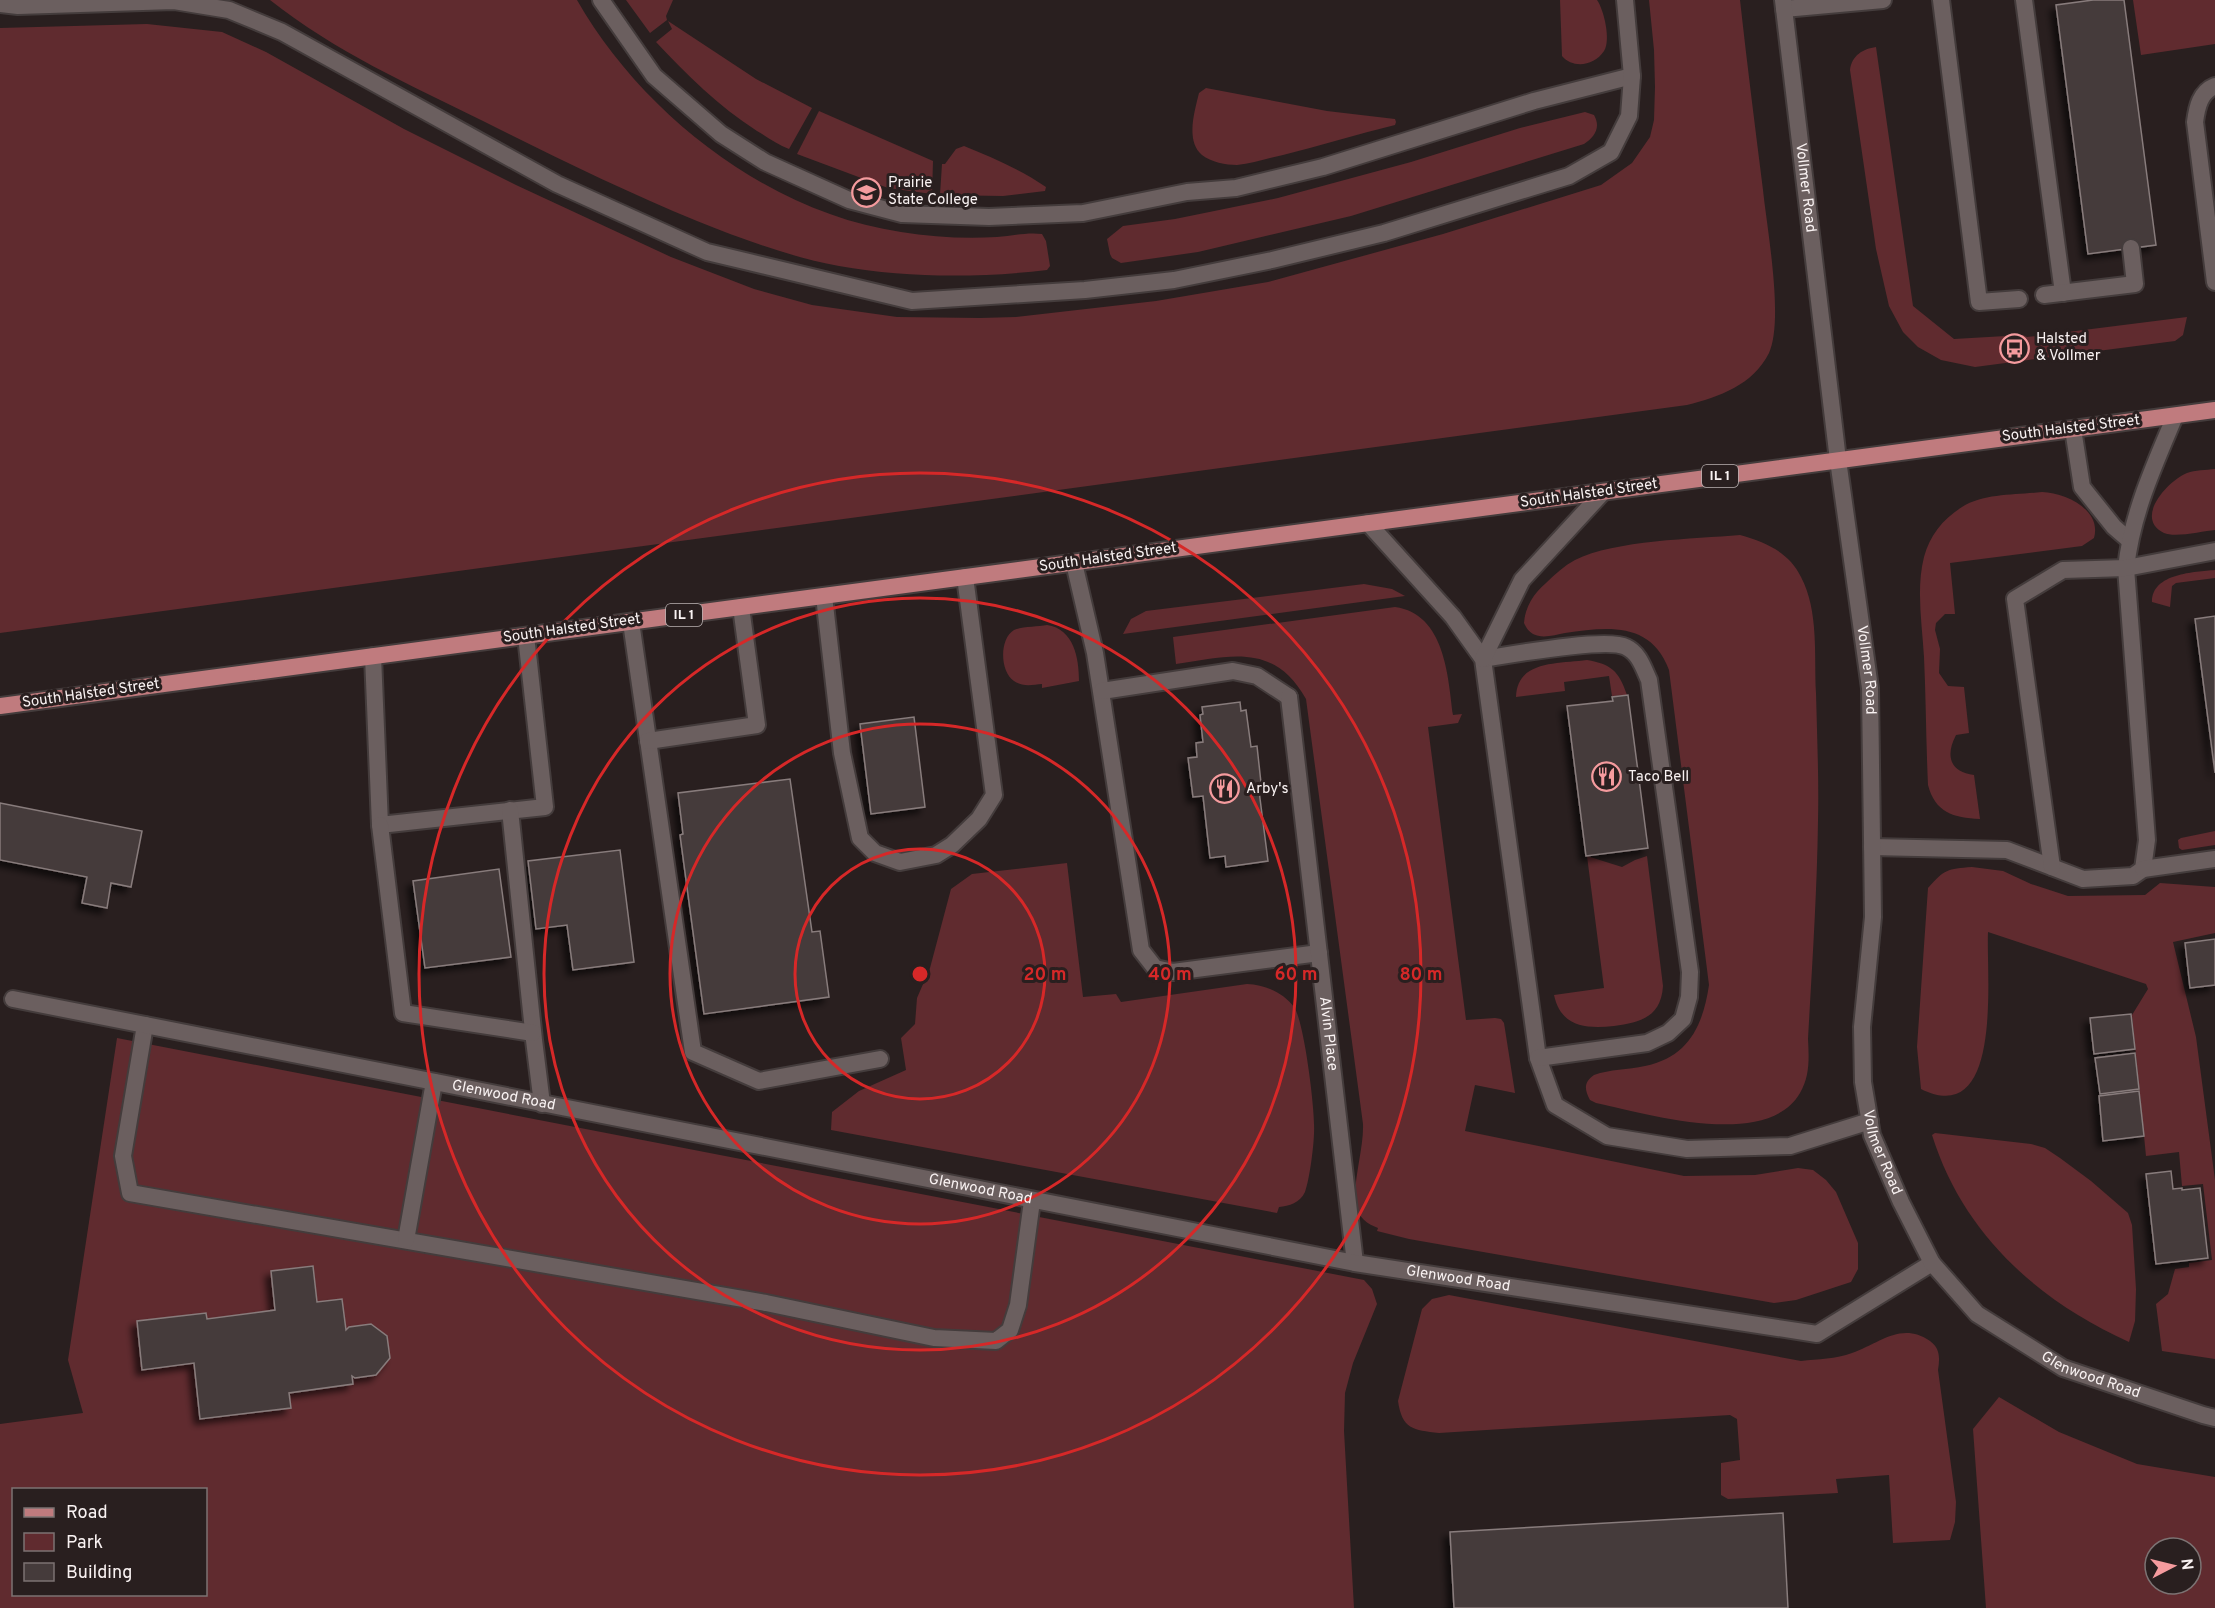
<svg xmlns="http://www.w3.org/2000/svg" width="2215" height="1608" font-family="Overpass,sans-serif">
<defs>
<filter id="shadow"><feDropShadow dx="-5.5" dy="5.5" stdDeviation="3" flood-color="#0009"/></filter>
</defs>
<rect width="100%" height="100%" fill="#291f1f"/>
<g fill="#602b2f" fill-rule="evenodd">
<path d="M270,0H577C642,114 769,213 901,232C932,237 965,239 997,237C1011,236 1027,232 1042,234L1046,241L1050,266L1047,270C980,278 906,278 839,266C790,257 742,239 697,221C624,191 553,156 483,121C410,85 334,51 270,0Z"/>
<polygon points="626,0 673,0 666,16 667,20 650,33"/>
<path d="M1560,0H1597C1604,10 1611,40 1604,51C1594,66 1573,69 1562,56Z"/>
<path d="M1649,0H1740C1747,63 1755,127 1763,190C1767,229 1784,320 1769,353C1753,385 1719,397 1687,405L0,633V28L147,24L222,32L266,52L404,129L516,185L671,257L754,289L812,305L897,317L980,318L1016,317L1156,301L1268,282L1443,234L1601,185L1632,163L1650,137L1654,120L1655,87L1654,50Z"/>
<polygon points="2133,0 2215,0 2215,44 2141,55"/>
<path d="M668,21L756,79L812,108L789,149C778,145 767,137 757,131C718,106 687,75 656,42L672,29Z"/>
<path d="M1876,47L1913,306L1954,339L2023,335L2027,337L2187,317L2183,335L2175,341L1975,367L1941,360L1918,347L1903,332L1889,306L1876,249L1850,70C1852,55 1863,49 1876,47Z"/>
<path d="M1206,88L1327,111L1395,119L1396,122L1395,125C1357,134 1320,146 1283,155C1268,158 1252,164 1237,165C1226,165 1211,162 1202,155C1185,141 1195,110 1199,93Z"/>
<polygon points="819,111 933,161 932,194 888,188 797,154"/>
<path d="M1585,112L1594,115C1601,127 1595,137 1584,144L1351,216L1198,252L1121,263L1112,258L1110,254L1107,239L1123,226L1175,219L1278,198L1411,162L1520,128Z"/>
<path d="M964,146C993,158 1020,169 1046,187L1045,191L1003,196L940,195L942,164H945L956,149Z"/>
<path d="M2215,469V530C2203,531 2175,538 2164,533C2133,518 2169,480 2187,473C2195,470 2206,470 2215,469Z"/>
<path d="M2042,492C2066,493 2102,510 2094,538L2082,546L1950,563L1955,614H1945L1936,623L1935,630L1940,649L1939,673L1948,686L1964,687L1969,733L1956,735C1945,756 1950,772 1974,775L1980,819C1953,818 1935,812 1928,785C1926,742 1926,699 1924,657C1922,624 1916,588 1924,557C1930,535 1943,519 1962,507C1984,493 2017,495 2042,492Z"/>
<path d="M1740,535C1765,542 1789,552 1801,577C1819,611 1814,656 1816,693C1817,736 1819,779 1818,821C1817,894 1812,967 1808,1039C1809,1058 1810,1076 1800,1093C1767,1150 1647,1114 1596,1103L1590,1100C1584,1089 1584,1082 1594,1075C1610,1069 1628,1070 1645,1066C1689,1057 1703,1025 1709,985L1669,670C1651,621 1607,627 1565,633C1555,635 1542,639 1533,634C1528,631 1526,627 1524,623C1525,607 1534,593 1546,583C1555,574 1564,566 1575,560C1615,540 1694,539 1740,535Z"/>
<path d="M2215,570V578L2176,583L2172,586L2170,607L2152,602C2152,573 2195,572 2215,570Z"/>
<polygon points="1364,584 1392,589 1405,596 1123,634 1131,619 1146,611"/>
<path d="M1395,607C1445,614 1448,676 1453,715L1462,714L1458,723L1428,727L1466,1020L1495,1018L1501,1019L1504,1023L1515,1093L1475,1085L1465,1131L1684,1176L1755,1175L1798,1168L1813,1170L1826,1180L1836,1192L1858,1243V1269L1851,1282L1796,1300L1774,1303L1409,1239L1377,1231L1378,1228C1367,1224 1358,1217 1356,1205C1352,1183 1364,1149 1363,1124L1306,699C1274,642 1230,656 1176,664L1173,637Z"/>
<path d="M1047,625C1074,629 1079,658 1079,681L1042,688V684C1032,685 1022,687 1014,681C1000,672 999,639 1014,630C1023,626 1038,627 1047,625Z"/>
<path d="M1587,660C1611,664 1619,671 1627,695L1612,696L1609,676L1564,682L1565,691L1516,697C1517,660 1558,664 1587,660Z"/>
<polygon points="2215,831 2215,845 2182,850 2179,848 2178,840 2181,838"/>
<path d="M1587,856L1622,867L1635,860L1647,856L1663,986C1661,1017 1641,1022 1614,1026C1586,1029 1561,1027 1554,995L1604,988Z"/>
<path d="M1067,863L1083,997L1116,994L1121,1002L1247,984C1265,985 1283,992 1294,1007C1304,1021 1314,1104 1314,1124C1315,1139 1310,1178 1305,1192C1300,1203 1289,1206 1279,1207L1277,1213L831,1130L832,1112L859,1091L906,1070L901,1038L915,1024L917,998L930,968L951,889L972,874Z"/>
<path d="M1972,867L2003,871L2031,884L2068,896L2145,895L2160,883L2215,887V933L2173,942L2196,1037L2215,1180V1359L2162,1351L2156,1304L2168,1294L2175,1269L2189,1267V1263L2212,1260L2203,1184L2182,1186L2179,1152L2146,1156L2132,1015L2148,989L2146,984L1988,932C1986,974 2004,1130 1921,1089L1917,1047L1928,888C1945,869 1947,869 1972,867Z"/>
<path d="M117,1038L1364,1280L1372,1289L1377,1304L1353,1363L1345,1393L1344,1431L1354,1608H0V1424L83,1413L68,1360ZM14,1490H206V1594H14Z"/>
<path d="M1935,1133L2031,1144L2045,1148L2060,1158L2091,1181L2128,1213L2132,1225L2136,1289L2135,1321L2129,1342C2037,1300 1963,1234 1932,1135Z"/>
<path d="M1449,1295L1801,1361C1818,1359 1836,1359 1852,1353C1879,1344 1901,1321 1930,1341C1940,1348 1940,1358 1938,1370L1956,1502L1955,1522L1950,1540L1893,1543L1889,1475L1836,1479L1838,1493L1728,1499L1721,1495V1463L1740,1460L1737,1419L1730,1415L1439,1433C1413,1430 1402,1429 1398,1401L1422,1309L1432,1299Z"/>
<path d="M1999,1397L2059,1432L2137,1464L2215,1477V1608H1986L1973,1429ZM2155,1548H2191V1584H2155Z"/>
</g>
<g fill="#453b3b" stroke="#887c7c" stroke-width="1.5" filter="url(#shadow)">
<polygon points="2093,0 2124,0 2156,245 2088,254 2056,5"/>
<polygon points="2215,616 2215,773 2195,619"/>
<polygon points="1628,695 1648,848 1586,856 1567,706 1613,701 1612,697"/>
<polygon points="1240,702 1241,711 1246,710 1251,747 1257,746 1261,783 1258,783 1268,861 1226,867 1225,856 1210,858 1203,796 1193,797 1188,758 1197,757 1196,743 1203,742 1200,715 1203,714 1202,707"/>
<polygon points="914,717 925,807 871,814 860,724"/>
<polygon points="790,779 812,932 820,931 829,997 704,1014 680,835 683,834 678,793"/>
<polygon points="0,803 142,831 131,887 111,883 107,908 82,903 87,877 0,860"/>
<polygon points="620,850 634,962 573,970 567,925 536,929 528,861"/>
<polygon points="499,869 511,957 425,968 413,881"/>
<polygon points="2215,939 2215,985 2190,988 2185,943"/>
<polygon points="2131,1014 2135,1049 2094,1054 2090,1018"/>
<polygon points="2135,1053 2139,1089 2100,1094 2095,1058"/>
<polygon points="2139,1091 2144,1136 2103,1141 2099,1096"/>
<polygon points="2171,1171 2173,1189 2182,1188 2182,1190 2200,1188 2208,1258 2156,1264 2146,1174"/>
<polygon points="313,1266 317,1302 342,1299 346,1330 349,1327 371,1324 387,1336 390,1358 376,1375 355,1378 352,1376 353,1384 289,1393 291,1408 200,1419 194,1363 142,1370 137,1321 206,1313 207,1319 275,1310 271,1271"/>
<polygon points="1783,1513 1788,1608 1454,1608 1450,1532"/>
</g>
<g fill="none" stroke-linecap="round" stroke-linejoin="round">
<defs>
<g id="service">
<polyline points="601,0 654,76 721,134 765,162 849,200 902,214 989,217 1083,213 1187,192 1236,188 1323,167 1534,101 1632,76"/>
<polyline points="1941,0 1979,302 2019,299"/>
<polyline points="2024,0 2063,293"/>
<polyline points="0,4 18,6 174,1 229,10 282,32 557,184 707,252 912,301 1085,290 1174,280 1272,260 1384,233 1569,176 1611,152 1629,116 1632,76 1625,0"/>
<polyline points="1784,9 1883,0"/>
<path d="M2215,86C2200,92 2197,107 2195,122L2215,282"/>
<polyline points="2044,295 2135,284 2131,248"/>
<polyline points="2073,429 2082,487 2114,527 2129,540"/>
<polyline points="1368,523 1453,617 1483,659 1538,1058 1555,1105 1607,1136 1687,1149 1790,1146 1870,1121"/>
<polyline points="1074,563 1095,653 1141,950 1155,968 1173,972 1319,953"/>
<polyline points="824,596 842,753 860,838 875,853 900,862 936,855 952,845 979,819 994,795 965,577"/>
<polyline points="631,622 693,1052 759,1081 880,1059"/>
<polyline points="373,656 380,825 545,807 526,636"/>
<path d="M1483,659C1509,655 1607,637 1626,647C1639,653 1643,667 1649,680L1690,972L1689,997L1683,1019L1668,1033L1647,1043L1538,1058"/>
<polyline points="1483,659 1522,580 1603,492"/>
<polyline points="1102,691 1233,671 1257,676 1289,697"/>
<polyline points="648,741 757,725 741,607"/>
<polyline points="510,810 534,1040 542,1104"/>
<polyline points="380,825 403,1013 533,1033"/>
<path d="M1872,847L2007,850L2083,879L2133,876L2143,869L2147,840L2126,568C2132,513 2154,466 2175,416"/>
<polyline points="2052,867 2015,599 2063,570 2126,568 2215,551"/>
<polyline points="2143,869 2215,859"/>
<polyline points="145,1025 123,1156 130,1193 766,1303 934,1338 996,1341 1010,1330 1018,1305 1032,1201"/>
<polyline points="406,1240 434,1082"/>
</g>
<g id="minor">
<path id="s1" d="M1289,697L1355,1263"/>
<path id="s2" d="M13,999L1355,1263L1817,1334L1932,1263"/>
</g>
<g id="tertiary">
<path id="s3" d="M1838,460L1870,688L1873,917L1862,1027L1863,1082L1872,1135L1901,1202L1932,1263L1977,1314L2063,1368L2203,1415L2215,1418"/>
</g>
<g id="secondary">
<path id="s4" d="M1783,0L1838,460"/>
</g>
<polyline id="primary" points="0,706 2215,410"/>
</defs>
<use href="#service" stroke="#443c3c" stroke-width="20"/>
<use href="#minor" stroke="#443c3c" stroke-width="20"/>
<use href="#tertiary" stroke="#443c3c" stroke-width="20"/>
<use href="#secondary" stroke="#443c3c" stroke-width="20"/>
<use href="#primary" stroke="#443c3c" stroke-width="20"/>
<use href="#service" stroke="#6b5f5f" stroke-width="16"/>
<use href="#minor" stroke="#6b5f5f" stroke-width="16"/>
<use href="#tertiary" stroke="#6b5f5f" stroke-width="16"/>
<use href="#secondary" stroke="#6b5f5f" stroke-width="16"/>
<use href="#primary" stroke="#c07b7e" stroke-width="16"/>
</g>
<g fill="none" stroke="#d62828" stroke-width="3">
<circle cx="920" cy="974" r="125"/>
<circle cx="920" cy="974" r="250"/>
<circle cx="920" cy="974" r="376"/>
<circle cx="920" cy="974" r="501"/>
</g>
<defs>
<symbol id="university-ring" viewBox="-11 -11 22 22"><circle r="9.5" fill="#291f1f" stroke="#f59b9e" stroke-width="1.5"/><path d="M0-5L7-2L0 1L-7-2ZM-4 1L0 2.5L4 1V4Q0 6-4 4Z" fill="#f59b9e"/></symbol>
<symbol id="bus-ring" viewBox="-11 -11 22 22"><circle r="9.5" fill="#291f1f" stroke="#f59b9e" stroke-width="1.5"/><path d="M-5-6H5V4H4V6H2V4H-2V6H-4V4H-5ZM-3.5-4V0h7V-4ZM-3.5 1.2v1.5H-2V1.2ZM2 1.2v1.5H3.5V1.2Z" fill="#f59b9e"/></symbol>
<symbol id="restaurant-ring" viewBox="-11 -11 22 22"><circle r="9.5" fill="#291f1f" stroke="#f59b9e" stroke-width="1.5"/><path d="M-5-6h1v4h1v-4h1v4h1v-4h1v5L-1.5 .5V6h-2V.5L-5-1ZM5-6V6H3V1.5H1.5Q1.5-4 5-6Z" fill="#f59b9e"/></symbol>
</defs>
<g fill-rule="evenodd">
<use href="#university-ring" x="850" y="176" width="33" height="33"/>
<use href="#bus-ring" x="1998" y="332" width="33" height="33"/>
<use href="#restaurant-ring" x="1590" y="760" width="33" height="33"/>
<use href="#restaurant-ring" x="1208" y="772" width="33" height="33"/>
</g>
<g text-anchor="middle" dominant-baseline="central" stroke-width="6" stroke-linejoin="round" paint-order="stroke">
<g fill="#291f1f" stroke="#bbb3b3" stroke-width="1.5">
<rect x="1702" y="465" width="36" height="22" rx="4.5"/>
<rect x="666" y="604" width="36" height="22" rx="4.5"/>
</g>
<g font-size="14" font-weight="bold" fill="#f9f2f2">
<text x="1720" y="476">IL 1</text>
<text x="684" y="615">IL 1</text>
</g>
<g font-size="15" fill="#f9f2f2" stroke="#291f1f" text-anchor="start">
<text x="888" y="183">Prairie<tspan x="888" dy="17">State College</tspan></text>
<text x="2036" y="339">Halsted<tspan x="2036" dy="17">&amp; Vollmer</tspan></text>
<text x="1628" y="777">Taco Bell</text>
<text x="1246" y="789">Arby's</text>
</g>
<g font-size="15" fill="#f9f2f2" stroke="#291f1f">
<text stroke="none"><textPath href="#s4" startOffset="189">Vollmer Road</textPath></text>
<text transform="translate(2071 429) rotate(-7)">South Halsted Street</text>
<text transform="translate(1589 494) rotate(-8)">South Halsted Street</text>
<text transform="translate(1108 558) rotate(-8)">South Halsted Street</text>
<text transform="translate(572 629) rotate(-8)">South Halsted Street</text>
<text stroke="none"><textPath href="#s3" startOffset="212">Vollmer Road</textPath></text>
<text transform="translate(91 694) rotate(-8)">South Halsted Street</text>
<text stroke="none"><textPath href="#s1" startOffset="339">Alvin Place</textPath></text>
<text stroke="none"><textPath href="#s2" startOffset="500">Glenwood Road</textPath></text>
<text stroke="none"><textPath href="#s3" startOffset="698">Vollmer Road</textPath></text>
<text stroke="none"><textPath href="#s2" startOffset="986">Glenwood Road</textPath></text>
<text stroke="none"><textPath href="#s2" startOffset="1472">Glenwood Road</textPath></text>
<text stroke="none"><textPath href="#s3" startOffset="1018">Glenwood Road</textPath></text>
</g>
</g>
<circle cx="920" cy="974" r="9" fill="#d62828" stroke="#291f1f" stroke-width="3"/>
<g font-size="18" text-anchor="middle" font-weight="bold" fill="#d62828" stroke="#291f1f" stroke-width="6" stroke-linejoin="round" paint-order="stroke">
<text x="1045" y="980">20 m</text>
<text x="1170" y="980">40 m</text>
<text x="1296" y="980">60 m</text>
<text x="1421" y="980">80 m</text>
</g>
<rect x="12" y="1488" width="195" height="108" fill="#291f1f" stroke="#7c7373" stroke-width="1.5"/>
<rect x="24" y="1508" width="30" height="9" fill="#c07b7e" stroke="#7c7373" stroke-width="1.5"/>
<text x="66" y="1518" font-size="18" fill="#f9f2f2">Road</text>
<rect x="24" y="1533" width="30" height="18" fill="#602b2f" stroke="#7c7373" stroke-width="1.5"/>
<text x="66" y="1548" font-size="18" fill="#f9f2f2">Park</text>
<rect x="24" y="1563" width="30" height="18" fill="#453b3b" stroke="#7c7373" stroke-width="1.5"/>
<text x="66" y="1578" font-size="18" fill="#f9f2f2">Building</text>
<g transform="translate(2173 1566) rotate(83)"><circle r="28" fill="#291f1f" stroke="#7c7373" stroke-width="1.5"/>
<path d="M0-4.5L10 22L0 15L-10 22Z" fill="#f59b9e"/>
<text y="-9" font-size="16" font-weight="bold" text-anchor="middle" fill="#f9f2f2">N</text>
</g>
</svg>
